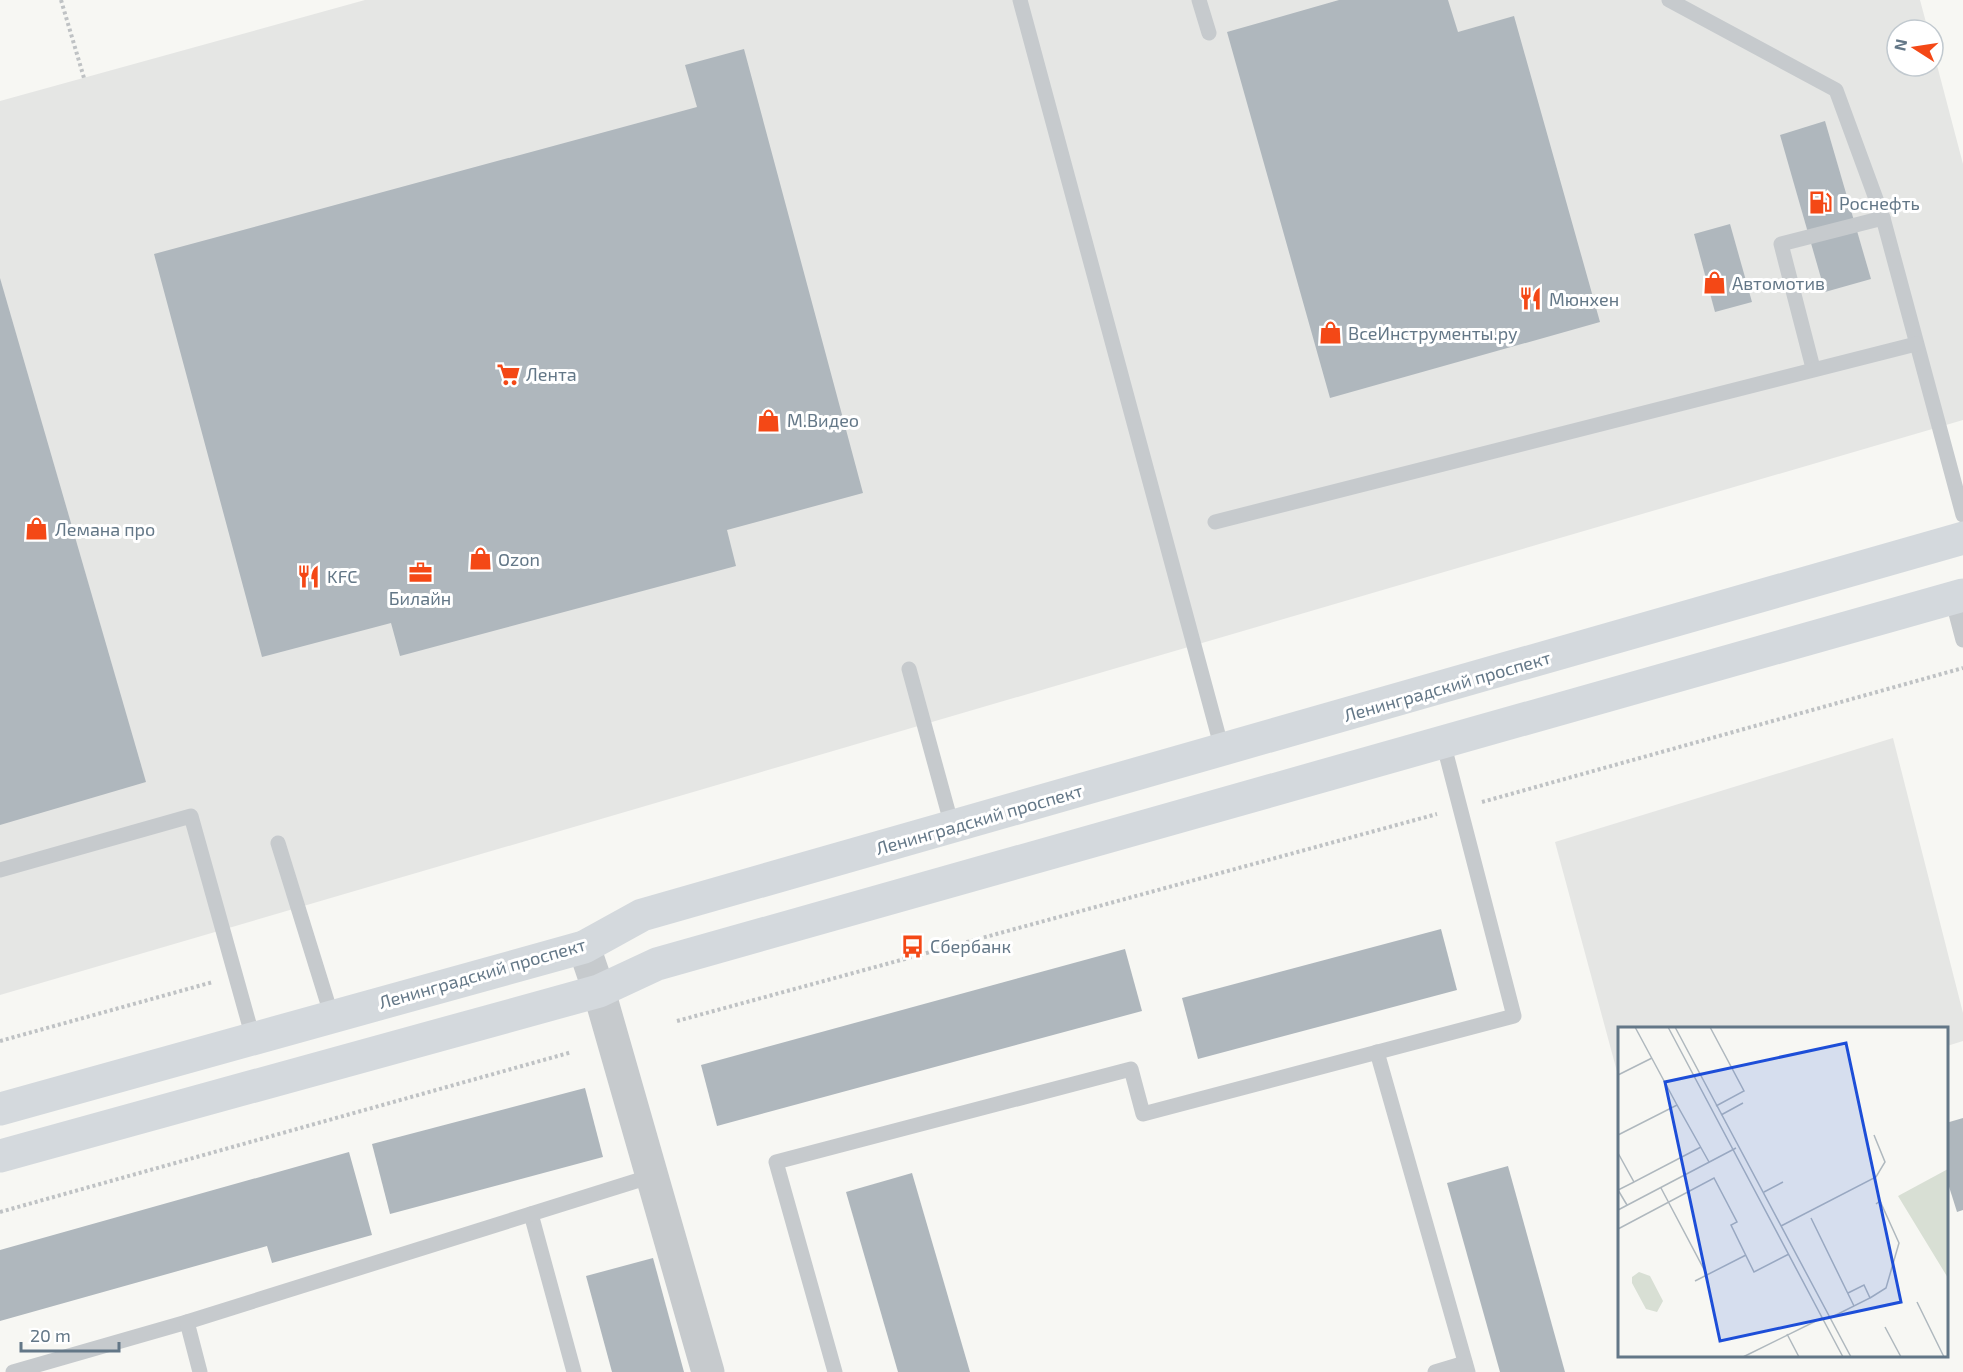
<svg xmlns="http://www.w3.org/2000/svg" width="1963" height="1372" font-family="'Exo 2',sans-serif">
<rect width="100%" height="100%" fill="#f7f7f3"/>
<g fill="#e5e6e4">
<polygon points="365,0 1920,0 1928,30 1897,30 1897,66 1933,66 1933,50 1963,164 1963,420 0,995 0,101"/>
<polygon points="1893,738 1963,1013 1963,1041 1947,1046 1946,1028 1620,1028 1619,1079 1555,842"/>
</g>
<g fill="#afb7bd">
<polygon points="1339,0 1448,0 1458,32 1514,16 1600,322 1330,398 1227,32"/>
<polygon points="744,49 863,493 727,530 736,566 400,656 391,623 262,657 154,254 697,107 685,65"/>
<polygon points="1825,121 1871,279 1825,292 1780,135"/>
<polygon points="1730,224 1752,302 1715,312 1694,234"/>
<polygon points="0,278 146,782 0,825"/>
<polygon points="1441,929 1457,990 1198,1059 1182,998"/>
<polygon points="1125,949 1142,1011 717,1126 701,1065"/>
<polygon points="585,1088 603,1157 390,1214 372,1144"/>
<polygon points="1963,1118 1963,1210 1957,1212 1946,1177 1946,1123"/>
<polygon points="349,1152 372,1235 272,1263 267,1246 0,1321 0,1250"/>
<polygon points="1508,1166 1565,1372 1500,1372 1447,1183"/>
<polygon points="912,1173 970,1372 898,1372 846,1192"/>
<polygon points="653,1258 684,1372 612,1372 586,1276"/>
</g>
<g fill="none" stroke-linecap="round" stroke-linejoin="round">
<g stroke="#bfc2c4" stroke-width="4" stroke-dasharray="3 3" stroke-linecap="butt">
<polyline points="61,0 84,78"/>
<polyline points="1482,802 1963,668"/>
<polyline points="677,1021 1437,814"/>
<polyline points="0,1041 213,982"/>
<polyline points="0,1212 572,1052"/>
</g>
<g stroke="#c6cacd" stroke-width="15">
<polyline points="1020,0 1222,749"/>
<polyline points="1199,0 1209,33"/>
<polyline points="1669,0 1836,90 1883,218"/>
<polyline points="1813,368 1781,244 1883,218 1963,515"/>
<polyline points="1215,522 1916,344"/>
<polyline points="1952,598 1963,640"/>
<polyline points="909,669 952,826"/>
<polyline points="278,843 332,1017"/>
<polyline points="0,870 191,816 253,1038"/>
<polyline points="1377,1052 1468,1372"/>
<polyline points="531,1214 574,1372"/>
<polyline points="13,1372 187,1322"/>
<polyline points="200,1372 187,1322 652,1176"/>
<polyline points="835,1372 776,1162 1131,1069 1143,1114 1514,1016 1443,742"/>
<polyline points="1435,1372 1465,1363"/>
</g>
<polyline stroke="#c6cacd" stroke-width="33" points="584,947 599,991 708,1372"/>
<g stroke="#d4d9dd" stroke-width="33">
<polyline points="0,1109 584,947 642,915 1963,538"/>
<polyline points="0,1156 599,991 657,964 1963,595"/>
</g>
</g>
<defs>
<symbol id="fuel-bare" viewBox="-9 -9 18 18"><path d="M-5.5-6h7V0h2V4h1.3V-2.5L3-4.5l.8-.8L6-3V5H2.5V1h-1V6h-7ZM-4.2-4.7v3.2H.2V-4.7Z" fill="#f44816" stroke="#fff" stroke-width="2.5" paint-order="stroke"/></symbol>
<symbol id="shop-bare" viewBox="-9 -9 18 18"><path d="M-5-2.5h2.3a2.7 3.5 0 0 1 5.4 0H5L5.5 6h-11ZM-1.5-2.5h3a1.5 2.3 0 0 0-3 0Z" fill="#f44816" stroke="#fff" stroke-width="2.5" paint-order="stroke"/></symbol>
<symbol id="restaurant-bare" viewBox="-9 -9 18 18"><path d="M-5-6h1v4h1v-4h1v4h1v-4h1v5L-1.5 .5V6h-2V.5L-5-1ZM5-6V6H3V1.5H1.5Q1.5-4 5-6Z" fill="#f44816" stroke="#fff" stroke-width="2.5" paint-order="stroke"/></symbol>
<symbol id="supermarket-bare" viewBox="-9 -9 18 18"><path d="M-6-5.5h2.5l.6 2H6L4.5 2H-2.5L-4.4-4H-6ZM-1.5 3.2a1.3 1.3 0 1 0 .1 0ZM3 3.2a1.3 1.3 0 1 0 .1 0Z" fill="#f44816" stroke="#fff" stroke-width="2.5" paint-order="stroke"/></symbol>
<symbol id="office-bare" viewBox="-9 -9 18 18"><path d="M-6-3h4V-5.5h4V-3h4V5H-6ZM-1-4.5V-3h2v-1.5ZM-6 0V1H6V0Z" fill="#f44816" stroke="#fff" stroke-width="2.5" paint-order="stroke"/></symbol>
<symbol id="bus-bare" viewBox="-9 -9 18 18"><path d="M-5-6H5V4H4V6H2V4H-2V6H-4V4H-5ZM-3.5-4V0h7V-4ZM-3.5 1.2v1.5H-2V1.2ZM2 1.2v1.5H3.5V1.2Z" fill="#f44816" stroke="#fff" stroke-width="2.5" paint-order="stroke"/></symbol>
</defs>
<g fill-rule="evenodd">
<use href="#fuel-bare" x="1804" y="186" width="33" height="33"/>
<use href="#shop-bare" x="1698" y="266" width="33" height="33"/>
<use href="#restaurant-bare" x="1514" y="282" width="33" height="33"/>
<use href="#shop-bare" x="1314" y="316" width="33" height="33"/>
<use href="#supermarket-bare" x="492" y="358" width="33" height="33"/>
<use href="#shop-bare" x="752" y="404" width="33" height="33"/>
<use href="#shop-bare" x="20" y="512" width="33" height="33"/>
<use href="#shop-bare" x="464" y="542" width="33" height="33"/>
<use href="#office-bare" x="404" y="556" width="33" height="33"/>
<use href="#restaurant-bare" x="292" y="560" width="33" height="33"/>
<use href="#bus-bare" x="896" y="930" width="33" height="33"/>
</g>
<g text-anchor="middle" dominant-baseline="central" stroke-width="6" stroke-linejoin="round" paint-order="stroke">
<g font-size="18" fill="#637787" stroke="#fff" text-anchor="start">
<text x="1839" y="203">Роснефть</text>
<text x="1732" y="283">Автомотив</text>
<text x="1549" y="299">Мюнхен</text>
<text x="1348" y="333">ВсеИнструменты.ру</text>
<text x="526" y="374">Лента</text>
<text x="787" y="420">М.Видео</text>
<text x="55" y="529">Лемана про</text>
<text x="498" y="559">Ozon</text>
<text x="327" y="576">KFC</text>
<text x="420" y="598" text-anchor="middle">Билайн</text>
<text x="930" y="946">Сбербанк</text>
</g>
<g font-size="18" fill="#637787" stroke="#fff">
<text transform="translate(1447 686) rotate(-16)">Ленинградский проспект</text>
<text transform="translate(979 819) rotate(-16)">Ленинградский проспект</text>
<text transform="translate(482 973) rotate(-16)">Ленинградский проспект</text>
</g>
</g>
<g transform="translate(1618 1027)">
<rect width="330" height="330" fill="#f7f7f3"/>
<path d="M330,142V251L280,169ZM21,245L32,249L45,274L39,285L28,282L14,256V250Z" fill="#d8dfd4"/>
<path fill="none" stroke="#afb8be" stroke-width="1.5" d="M17,0L59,78M50,0L225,330M57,0L233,330M92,0L126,64L98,79M0,48L34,31M103,88L125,76M0,108L59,78L91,135M0,126L16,155L83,120M43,161L89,248M146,165L165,155M9,178L0,163L16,155M0,183L118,121M193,191L236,279M163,199L258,150L267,135L256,108M0,202L96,151L119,195L113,198L136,245L171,227M77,254L128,228M252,271L268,261L281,216L262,174L258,177M299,275L326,330M212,291L252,271L246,258L230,266M267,300L283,330M169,307L181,330M125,330L204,291"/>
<path fill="#1d4ed8" fill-opacity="0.15" stroke="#1d4ed8" stroke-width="3" d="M228,16L283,275L102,314L47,55Z"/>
<rect width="330" height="330" fill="none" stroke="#637787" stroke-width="3"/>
</g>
<g transform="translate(1915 48) rotate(282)"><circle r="28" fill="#ffffff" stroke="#c1c9cf" stroke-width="1.5"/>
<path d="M0-4.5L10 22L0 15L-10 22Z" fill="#f44816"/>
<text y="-9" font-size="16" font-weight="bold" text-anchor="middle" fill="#637787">N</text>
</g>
<path d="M21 1342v9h98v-9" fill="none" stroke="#637787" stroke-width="3"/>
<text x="30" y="1342" font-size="18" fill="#637787" stroke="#ffffff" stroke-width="4.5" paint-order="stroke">20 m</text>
</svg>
